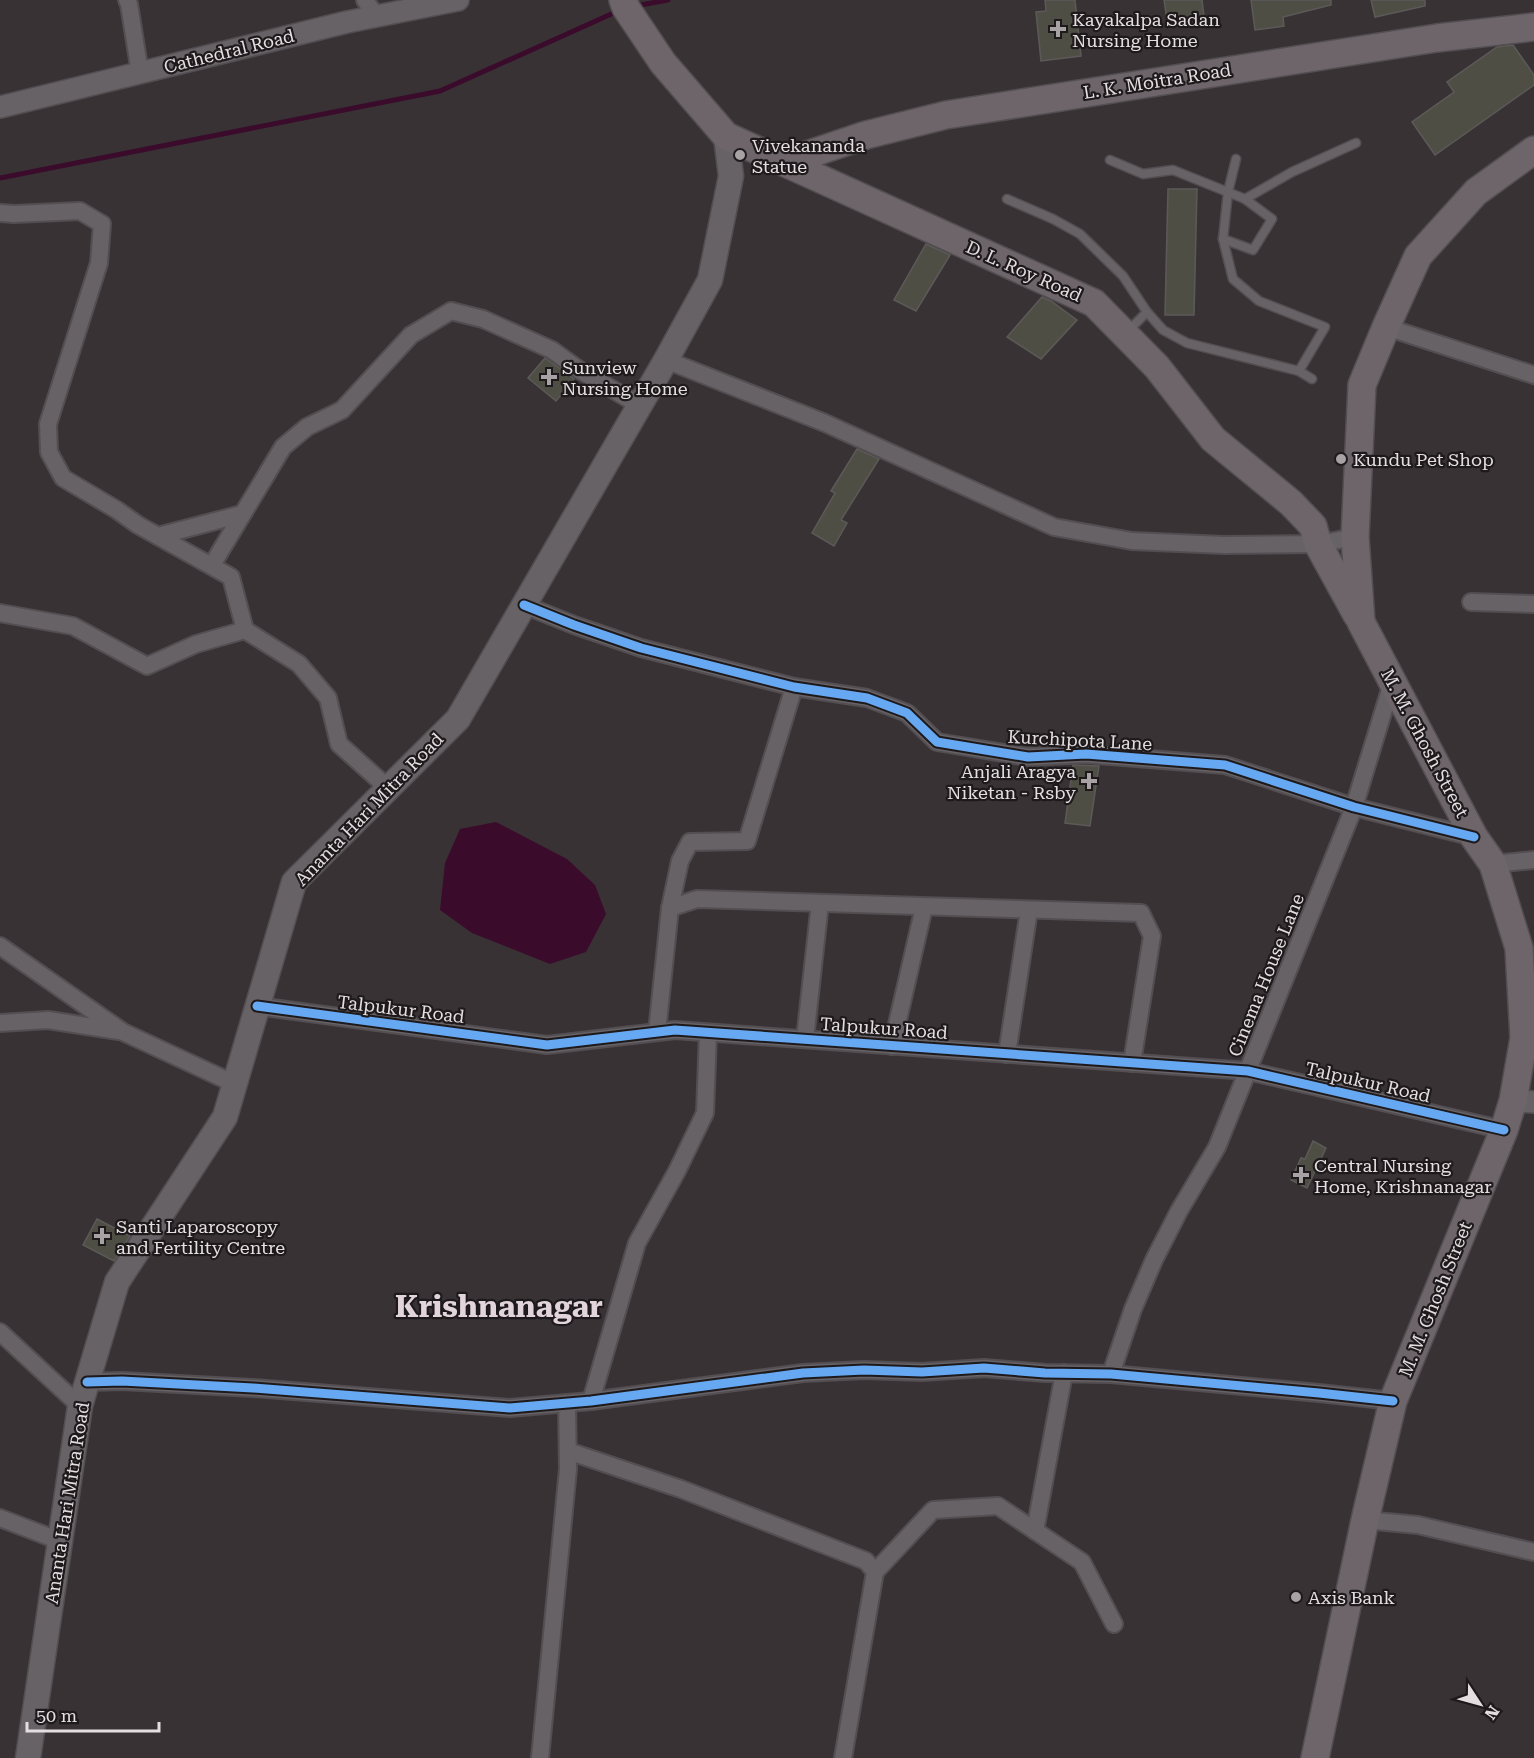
<svg xmlns="http://www.w3.org/2000/svg" width="1534" height="1758" font-family="'Roboto Serif',serif">
<rect width="100%" height="100%" fill="#383235"/>
<polygon fill="#3b0b2c" points="496,822 567,859 595,885 606,914 586,952 550,964 472,933 440,910 445,863 460,829"/>
<g fill="none" stroke-linecap="round" stroke-linejoin="round">
<g stroke="#3b0b2c" stroke-width="5">
<polyline points="635,6 668,0"/>
<polyline points="0,178 440,91 618,11"/>
</g>
</g>
<g fill="#4f4e44" stroke="#5c5a59" stroke-width="1.5">
<polygon points="1045,0 1075,0 1081,56 1041,61 1036,12 1046,11"/>
<polygon points="1164,0 1202,0 1204,16 1167,20"/>
<polygon points="1251,0 1331,0 1331,5 1283,17 1284,26 1255,30"/>
<polygon points="1371,0 1425,0 1425,6 1375,17"/>
<polygon points="1513,45 1534,75 1534,85 1435,155 1412,122 1454,92 1447,82 1497,47"/>
<polygon points="1168,189 1197,189 1194,315 1165,315"/>
<polygon points="926,244 950,255 916,311 894,300"/>
<polygon points="1042,297 1051,301 1077,320 1041,359 1007,337"/>
<polygon points="545,358 574,379 556,401 528,378"/>
<polygon points="857,449 879,459 841,520 847,523 834,546 812,533 835,493 831,491"/>
<polygon points="1073,765 1099,766 1090,826 1065,823"/>
<polygon points="1313,1141 1326,1148 1307,1188 1291,1180 1301,1158 1305,1159"/>
<polygon points="97,1219 130,1236 114,1261 83,1245"/>
</g>
<g fill="none" stroke-linecap="round" stroke-linejoin="round">
<defs>
<g id="service">
<polyline points="1236,159 1228,192 1223,239 1233,279 1259,301 1325,327 1299,371"/>
<polyline points="1110,160 1143,174 1173,170 1245,199 1272,219 1253,250 1223,239"/>
<polyline points="1007,199 1053,219 1080,234 1123,276 1147,312 1163,330 1187,343 1299,371 1312,379"/>
<polyline points="1245,199 1292,172 1356,143"/>
<polyline points="1127,332 1147,312"/>
</g>
<g id="minor">
<polyline points="127,0 129,4 140,73"/>
<polyline points="365,0 376,16"/>
<polyline points="0,213 14,214 80,211 102,224 99,263 48,424 49,452 63,478 117,510 138,525 231,577 245,630"/>
<polyline points="1386,327 1534,375"/>
<polyline points="666,360 825,423 1054,527 1132,541 1224,545 1318,544 1355,537"/>
<polyline points="158,536 242,514"/>
<polyline points="212,565 283,447 307,427 342,410 411,335 451,311 483,319 552,350 578,369 639,405"/>
<polyline points="1471,602 1534,604"/>
<polyline points="524,605 574,625 641,648 794,687 867,698 907,713 937,742 1028,757 1086,754 1225,765 1354,807 1474,837"/>
<polyline points="0,613 73,626 147,666 196,644 245,630 299,664 328,698 339,744 388,788"/>
<polyline points="1493,864 1534,860"/>
<polyline points="670,908 680,861 690,842 747,841 794,687"/>
<polyline points="0,946 123,1032 235,1084"/>
<polyline points="257,1006 547,1045 675,1030 1248,1071 1504,1130"/>
<polyline points="0,1023 48,1020 119,1031"/>
<polyline points="657,1032 670,908 697,899 1141,913 1152,936 1132,1063"/>
<polyline points="805,1039 820,903"/>
<polyline points="892,1046 924,907"/>
<polyline points="1007,1054 1029,910"/>
<polyline points="0,1332 80,1406"/>
<polyline points="1111,1374 1133,1309 1154,1260 1179,1211 1217,1147 1354,807 1393,680"/>
<polyline points="87,1382 122,1381 253,1388 510,1408 591,1401 803,1373 864,1370 922,1372 984,1368 1045,1373 1111,1374 1319,1393 1393,1401"/>
<polyline points="591,1401 637,1243 677,1171 705,1113 708,1033"/>
<polyline points="568,1451 681,1489 866,1561 875,1572 843,1758"/>
<polyline points="0,1518 60,1541"/>
<polyline points="1365,1520 1418,1525 1534,1552"/>
<polyline points="1035,1531 1064,1373"/>
<polyline points="875,1572 933,1510 998,1506 1082,1562 1114,1624"/>
<polyline points="540,1758 568,1469 567,1403"/>
</g>
<g id="tertiary">
<polyline points="0,107 347,22 458,0"/>
<polyline points="1513,1101 1534,1102"/>
</g>
<polyline id="secondary" points="28,1758 80,1406 117,1282 225,1117 294,882 458,719 666,360 710,280 731,176 726,136"/>
<g id="primary">
<polyline points="623,0 626,8 663,63 726,136 1094,303 1157,367 1213,439 1291,503 1313,526 1318,544 1357,615"/>
<polyline points="786,162 866,135 946,115 1437,38 1534,27"/>
<polyline points="1315,1758 1365,1520 1393,1401 1504,1130 1513,1101 1524,1038 1519,948 1493,864 1474,837 1361,622 1355,537 1362,385 1386,327 1418,256 1476,192 1534,150"/>
</g>
</defs>
<use href="#service" stroke="#534e51" stroke-width="11"/>
<use href="#minor" stroke="#534e51" stroke-width="20"/>
<use href="#tertiary" stroke="#534e51" stroke-width="24"/>
<use href="#secondary" stroke="#534e51" stroke-width="27"/>
<use href="#primary" stroke="#534e51" stroke-width="30"/>
<use href="#service" stroke="#666265" stroke-width="8"/>
<use href="#minor" stroke="#666265" stroke-width="16"/>
<use href="#tertiary" stroke="#666265" stroke-width="21"/>
<use href="#secondary" stroke="#666265" stroke-width="24"/>
<use href="#primary" stroke="#6e656a" stroke-width="27"/>
<defs>
<g id="cycleway">
<polyline points="524,605 574,625 641,648 794,687 867,698 907,713 937,742 1028,757 1086,754 1225,765 1354,807 1474,837"/>
<polyline points="257,1006 547,1045 675,1030 1248,1071 1504,1130"/>
<polyline points="87,1382 122,1381 253,1388 510,1408 591,1401 803,1373 864,1370 922,1372 984,1368 1045,1373 1111,1374 1319,1393 1393,1401"/>
</g>
</defs>
<use href="#cycleway" stroke="#1e1a1c" stroke-width="13"/>
<use href="#cycleway" stroke="#66a8f1" stroke-width="9"/>
</g>
<g fill="#a8a2a5" stroke="#1e1a1c" stroke-width="2">
<path d="M1055 20h6v6h6v6h-6v6h-6v-6h-6v-6h6z"/>
<circle cx="740" cy="155" r="6"/>
<path d="M546 368h6v6h6v6h-6v6h-6v-6h-6v-6h6z"/>
<circle cx="1341" cy="459" r="6"/>
<path d="M1086 772h6v6h6v6h-6v6h-6v-6h-6v-6h6z"/>
<path d="M1298 1166h6v6h6v6h-6v6h-6v-6h-6v-6h6z"/>
<path d="M99 1227h6v6h6v6h-6v6h-6v-6h-6v-6h6z"/>
<circle cx="1296" cy="1597" r="6"/>
</g>
<g text-anchor="middle" dominant-baseline="central" stroke-width="4.5" stroke-linejoin="round" paint-order="stroke">
<g font-size="18" fill="#e4dee1" stroke="#1e1a1c" text-anchor="start">
<text x="1072" y="19">Kayakalpa Sadan<tspan x="1072" dy="21">Nursing Home</tspan></text>
<text x="752" y="145">Vivekananda<tspan x="752" dy="21">Statue</tspan></text>
<text x="562" y="367">Sunview<tspan x="562" dy="21">Nursing Home</tspan></text>
<text x="1353" y="459">Kundu Pet Shop</text>
<text x="1076" y="771" text-anchor="end">Anjali Aragya<tspan x="1076" dy="21">Niketan - Rsby</tspan></text>
<text x="1314" y="1165">Central Nursing<tspan x="1314" dy="21">Home, Krishnanagar</tspan></text>
<text x="116" y="1226">Santi Laparoscopy<tspan x="116" dy="21">and Fertility Centre</tspan></text>
<text x="1308" y="1597">Axis Bank</text>
</g>
<g font-size="18" fill="#e4dee1" stroke="#1e1a1c">
<text transform="translate(229 51) rotate(-14)">Cathedral Road</text>
<text transform="translate(1157 81) rotate(-9)">L. K. Moitra Road</text>
<text transform="translate(1024 271) rotate(24)">D. L. Roy Road</text>
<text transform="translate(1080 740) rotate(3)">Kurchipota Lane</text>
<text transform="translate(1425 743) rotate(62)">M. M. Ghosh Street</text>
<text transform="translate(369 809) rotate(-46)">Ananta Hari Mitra Road</text>
<text transform="translate(1266 975) rotate(-68)">Cinema House Lane</text>
<text transform="translate(401 1009) rotate(7)">Talpukur Road</text>
<text transform="translate(884 1028) rotate(4)">Talpukur Road</text>
<text transform="translate(1368 1082) rotate(13)">Talpukur Road</text>
<text transform="translate(1435 1299) rotate(-68)">M. M. Ghosh Street</text>
<text transform="translate(67 1503) rotate(-81)">Ananta Hari Mitra Road</text>
</g>
<g font-size="30" font-weight="bold" fill="#e1d4db" stroke="#1e1a1c">
<text x="499" y="1306">Krishnanagar</text>
</g>
</g>
<g transform="translate(1480 1704) rotate(126)" stroke="#1e1a1c" stroke-width="4.5" paint-order="stroke">
<path d="M0-4.5L10 22L0 15L-10 22Z" fill="#e4dee1"/>
<text y="-9" font-size="16" font-weight="bold" text-anchor="middle" fill="#e4dee1">N</text>
</g>
<path d="M27 1722v9h132v-9" fill="none" stroke="#e4dee1" stroke-width="3"/>
<text x="36" y="1722" font-size="18" fill="#e4dee1" stroke="#1e1a1c" stroke-width="4.5" paint-order="stroke">50 m</text>
</svg>
